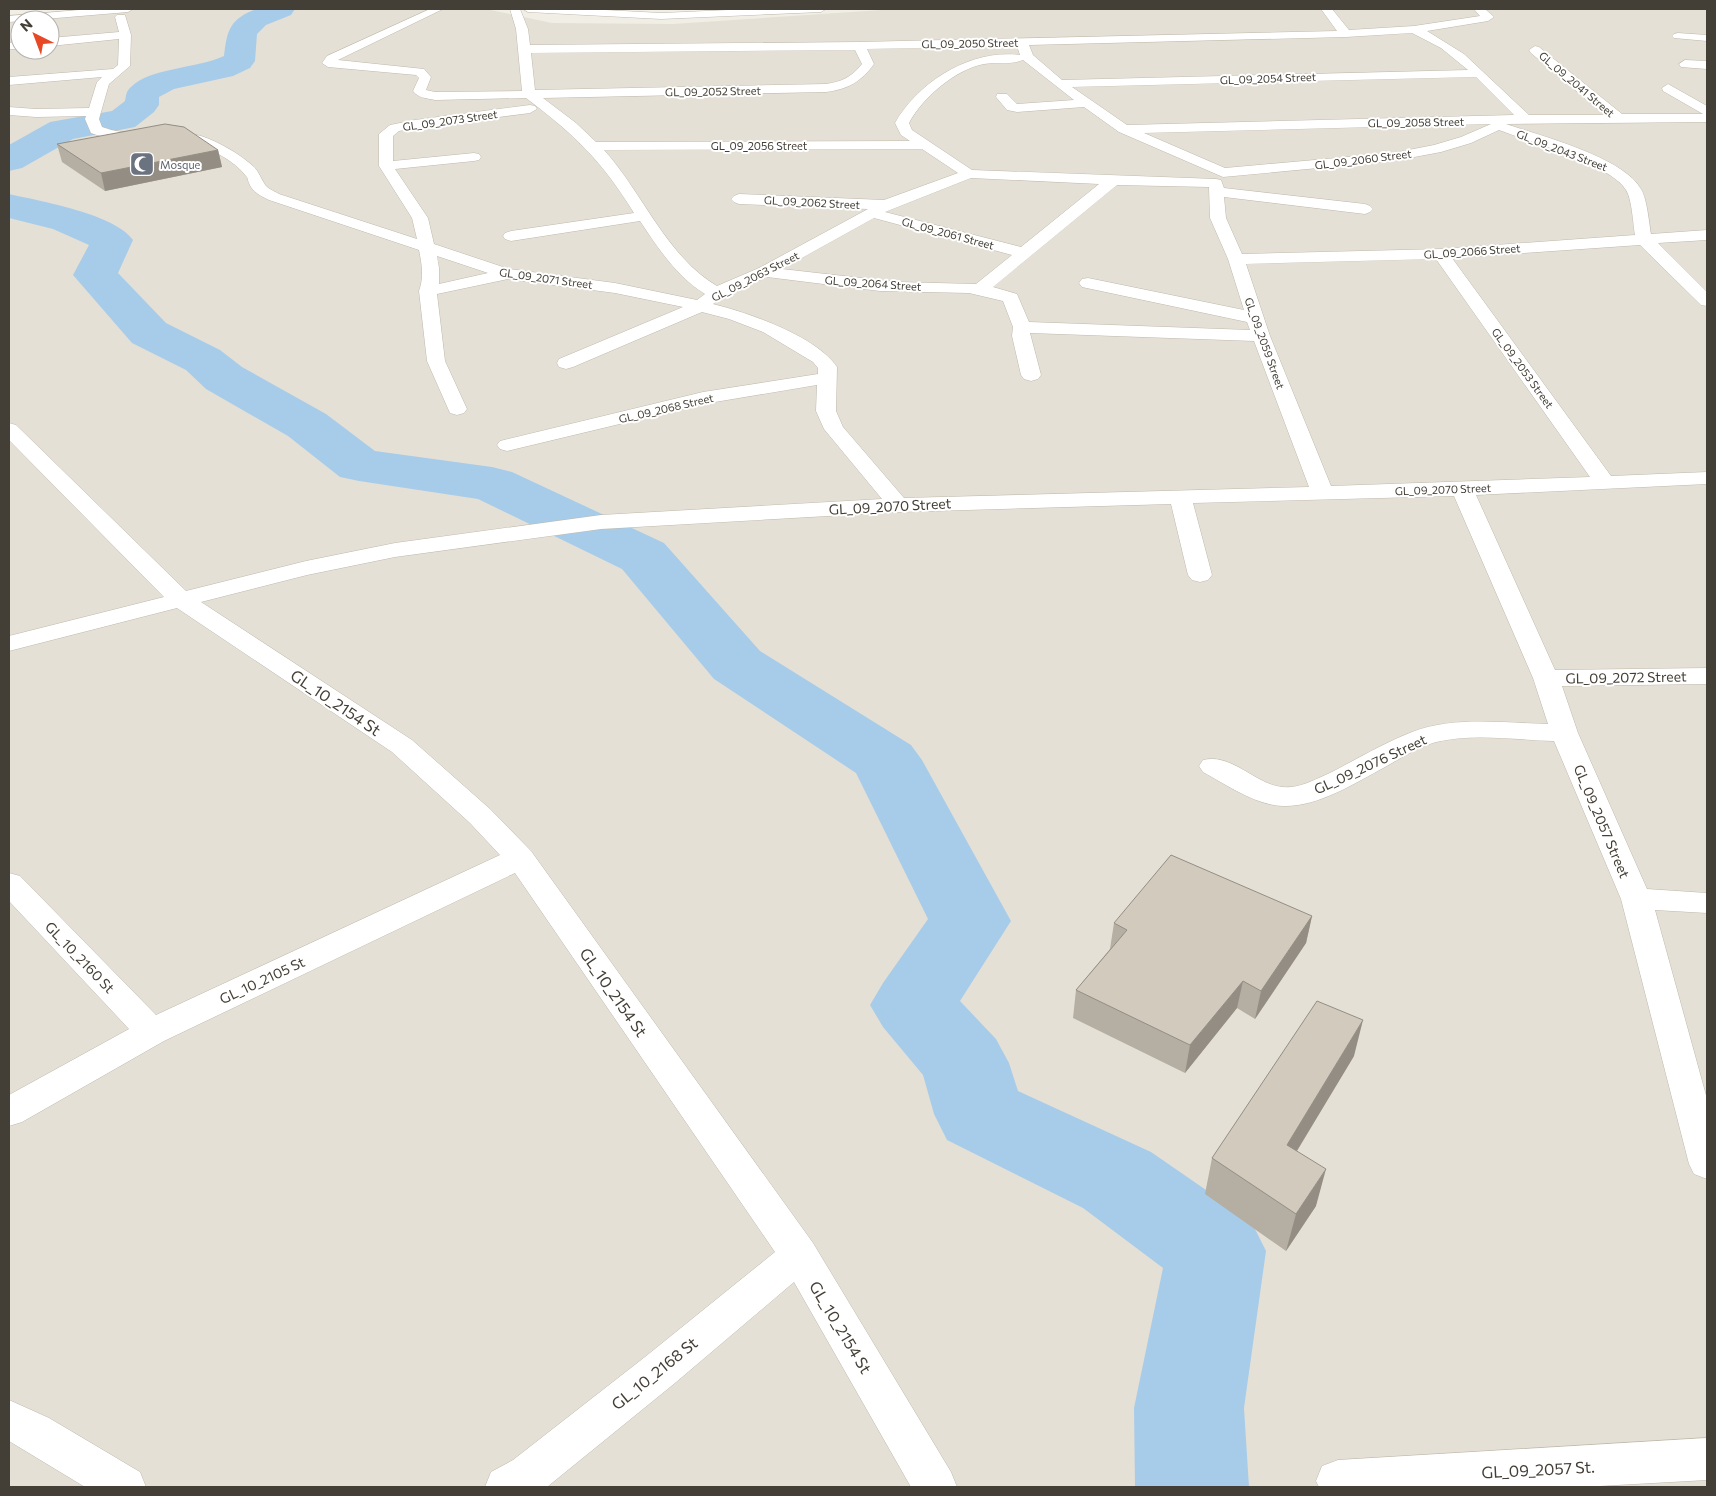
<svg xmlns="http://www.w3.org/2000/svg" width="1716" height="1496" font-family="Commissioner,sans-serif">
<rect width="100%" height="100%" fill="#f1eee6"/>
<path fill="#e5e0d5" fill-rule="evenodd" d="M138,9H486L552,23L673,24L896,9H1707V1487H9V20ZM20,20H50V50H20Z"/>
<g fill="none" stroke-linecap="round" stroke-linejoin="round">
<g fill="#a7ccea" fill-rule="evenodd">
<path d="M256,9H295L291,15L266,25L257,34L255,61L250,68L233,76L174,89L159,97V105L154,112L135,127L73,139L22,168L9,171V145L50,122L112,111L125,101C126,96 126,91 131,87C149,68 199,68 224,56C227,30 230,19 256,9Z"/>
<path d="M9,194C40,201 115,214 133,240L118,273L166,323L220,350L242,367L326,414L375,451L492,467L512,472L664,543L760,651L911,745L922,760L1011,921L960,1001L996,1039L1009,1063L1018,1091L1151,1152L1251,1221L1266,1251L1244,1408L1249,1487H1135L1134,1408L1163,1268L1083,1208L947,1140L934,1114L923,1075L883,1027L870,1005L883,983L928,919L856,773L714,679L622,569L478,499L359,481L340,477L288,436L206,389L186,370L132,343L73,275L89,245L53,229L9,218Z"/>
</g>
<defs>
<g id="minor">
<polygon points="91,9 133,9 128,12 9,22 9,16"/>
<path d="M430,9H443L338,60L424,69L431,77L426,90L435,92L522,91L516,29L510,9H520L528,29L530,45L859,42L1337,31L1321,9H1332L1349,30L1414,26L1480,16L1474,9H1485L1494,17L1488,21L1427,31L1464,54L1529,115H1605L1531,53L1529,50L1535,46L1539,47L1622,114H1703L1663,91L1662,88L1668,84L1707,106V122L1506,124C1541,136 1623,157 1641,189C1647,199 1649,222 1651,234L1707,230V240L1658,243L1707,292V306L1701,305L1640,245L1452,258L1611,476L1707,472V484L1476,495L1555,670L1707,668V684L1562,686L1578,733L1647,889L1707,893V913L1655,910L1707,1099V1179L1694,1174L1689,1164L1621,899L1554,741C1516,740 1474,733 1436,742C1418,747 1401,758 1385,767C1355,783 1318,807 1283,806C1255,805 1227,785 1203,772L1199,766L1203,760C1235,752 1259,791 1291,787C1304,786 1318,778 1330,773C1357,759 1384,743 1412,732C1454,716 1504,723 1548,724L1533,678L1454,496L1193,503L1212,575L1208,580L1200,582L1192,580L1188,575L1171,504L898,512L601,529L395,557L307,575L201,602L412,740L490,809L531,851L813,1243L951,1472L957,1487H911L794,1282L675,1383L547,1487H485L491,1472L513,1460L645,1357L775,1252L515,873L164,1041L22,1122L9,1126V1095L129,1029L9,901V873L20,876L156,1015L500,855L470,823L392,752L177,608L9,651V636L164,597L9,440V423L16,425L186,591L306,561L395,543L601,515L882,499L824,429L816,411L817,385L703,404L507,451L500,449L497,445L500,441L703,392L818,374V368L813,362L763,332L729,319L702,312L573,367L566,369L559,367L557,363L559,359L683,307L615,293L508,279L437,294L445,361L467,409L464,413L457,415L450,413L427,361L419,291C424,277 422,265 419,250L269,200C261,196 252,192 249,183C247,178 249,180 246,176C235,161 211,149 194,143C162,132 126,146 91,133L85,119L86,116L36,117L9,115V107L36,109L89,108L97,82L102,77L9,85V77L113,69L118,65L119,39L50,46V38L119,32L115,17L117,15H125L131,35L130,66L109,84L99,119L102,127C133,139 168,127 201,136C219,142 240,154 254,167C259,172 260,177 264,183C266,188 274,191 279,194L417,239L412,218L379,166V134L390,125L415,120L530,105L535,106L537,109L530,113L415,128L399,131L393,136V161L474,153L479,154L481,157L479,160L474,161L395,169L428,218L434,244L509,269L615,283L697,300L705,294C677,277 658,248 640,221L511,241L505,239L503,236L505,233L511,231L634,213C602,161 575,135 526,98L435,100C426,98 418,98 413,91L419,78L416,75L328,67L322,63L327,56ZM1412,33L1441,48L1468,70L1062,80L1033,55L1029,45L1346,37ZM1017,46L1020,55C971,49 919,81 895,123L901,135L910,141L596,142L576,123L543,98L826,92C848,89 861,82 874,64L867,49ZM855,50L862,64C852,77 841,82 826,84L535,90L531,53ZM1023,60L1074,100L1017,104L1007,94H997L996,97L1007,110L1017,112L1084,107L1119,132L1223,177L1393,161L1441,152L1471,143L1499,130C1530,142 1610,164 1626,190C1632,199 1633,224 1635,235L1441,249L1242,254L1226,218L1224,197L1365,214L1370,212L1373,209L1370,206L1365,204L1224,188L1221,180L1216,179L972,170L912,130L909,123C922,98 956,69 984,64C996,62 1012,65 1023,60ZM1476,77L1514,115L1127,125L1072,87ZM1491,124L1461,137L1434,145L1393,153L1225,168L1144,133ZM922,149L958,173L884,200L739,194L734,196L731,199L734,202L739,204L868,209L759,268L717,286C666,256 643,193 604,150ZM971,178L1099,184L1021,247L885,212ZM1117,185L1209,187L1210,218L1228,259L1244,310L1088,278L1082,279L1079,283L1082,287L1247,322L1250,330L1029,322L1017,294L993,287ZM874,218L1012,255L976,284L896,282L782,269ZM437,256L488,273L439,284V268ZM1436,259L1590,477L1331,486L1270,336L1246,264ZM767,277L880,291L969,293L1003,301L1013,327L1012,336L1021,375L1024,379L1031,381L1038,379L1041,375L1030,333L1254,341L1309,487L904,498L843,427L836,411L837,367C816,336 749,313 713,304L722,297Z"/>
<polygon points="523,9 586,9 661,13 751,9 826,9 821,12 661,19 528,12"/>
<polygon points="1678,33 1707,35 1707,41 1674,38 1672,36 1674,34"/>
<polygon points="20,41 20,49 9,49 9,43"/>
<polygon points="1685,60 1707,61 1707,69 1681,67 1679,64"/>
<polygon points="9,1400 49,1418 140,1472 146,1487 85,1487 9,1441"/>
<polygon points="1707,1438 1707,1480 1581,1487 1319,1487 1316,1481 1322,1466 1338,1460"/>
</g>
</defs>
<use href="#minor" stroke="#bfb9ac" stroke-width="1"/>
<use href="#minor" fill="#fff" fill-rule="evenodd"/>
</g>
<g fill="#b5aea2">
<polygon points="57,144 218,150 222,167 105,191 62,162"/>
<polygon points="1312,916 1306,943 1255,1019 1237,1008 1185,1073 1073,1018 1076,990 1110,949 1114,923"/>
<polygon points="1354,1056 1297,1151 1316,1206 1286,1251 1205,1194 1212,1158"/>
</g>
<g fill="#938d84">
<polygon points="218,150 222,167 105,191 101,173"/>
<polygon points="1312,916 1306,943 1255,1019 1261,991"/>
<polygon points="1243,981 1237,1008 1185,1073 1190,1045"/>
<polygon points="1363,1020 1354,1056 1278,1182 1287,1145"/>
<polygon points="1326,1169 1316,1206 1286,1251 1296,1214"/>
</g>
<g fill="#d2cabc" stroke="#938d84">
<polygon points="165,124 184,127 218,150 101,173 57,144"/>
<polygon points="1171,855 1312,916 1261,991 1243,981 1190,1045 1076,990 1127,930 1114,923"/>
<polygon points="1317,1001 1363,1020 1287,1145 1326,1169 1296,1214 1212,1158"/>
</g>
<defs>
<symbol id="mosque-square" viewBox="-11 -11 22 22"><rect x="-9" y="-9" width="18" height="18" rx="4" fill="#6b7280" stroke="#fff"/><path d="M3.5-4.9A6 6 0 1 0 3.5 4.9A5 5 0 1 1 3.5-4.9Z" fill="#fff"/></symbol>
</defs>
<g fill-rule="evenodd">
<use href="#mosque-square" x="128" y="150" width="28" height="28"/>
</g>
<g text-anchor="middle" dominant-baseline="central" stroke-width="4" stroke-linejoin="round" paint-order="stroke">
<g font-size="11" fill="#443f36" stroke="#fff">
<text transform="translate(970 43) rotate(-1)">GL_09_2050 Street</text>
<text transform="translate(1268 78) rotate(-2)">GL_09_2054 Street</text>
<text transform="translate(1577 84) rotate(40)">GL_09_2041 Street</text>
<text transform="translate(713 91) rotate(-1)">GL_09_2052 Street</text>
<text transform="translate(450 120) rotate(-8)">GL_09_2073 Street</text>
<text transform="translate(1416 122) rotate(-1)">GL_09_2058 Street</text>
<text x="759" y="145">GL_09_2056 Street</text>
<text transform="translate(1562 150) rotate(21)">GL_09_2043 Street</text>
<text transform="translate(1363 159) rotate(-7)">GL_09_2060 Street</text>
<text transform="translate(812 202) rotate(3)">GL_09_2062 Street</text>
<text transform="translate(948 233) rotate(15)">GL_09_2061 Street</text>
<text transform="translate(1472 251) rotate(-4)">GL_09_2066 Street</text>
<text transform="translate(755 276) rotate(-27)">GL_09_2063 Street</text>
<text transform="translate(546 278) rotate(8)">GL_09_2071 Street</text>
<text transform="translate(873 283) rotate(4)">GL_09_2064 Street</text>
<text transform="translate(1265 343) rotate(70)">GL_09_2059 Street</text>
<text transform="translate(1523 368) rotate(54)">GL_09_2053 Street</text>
<text transform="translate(666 408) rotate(-13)">GL_09_2068 Street</text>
<text transform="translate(1443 489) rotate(-2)">GL_09_2070 Street</text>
</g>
<g font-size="11" fill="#5b616d" stroke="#fff" text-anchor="start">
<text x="160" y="164">Mosque</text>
</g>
<g font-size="14" fill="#443f36" stroke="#fff">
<text transform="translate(890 506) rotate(-3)">GL_09_2070 Street</text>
<text transform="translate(1626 677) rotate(-1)">GL_09_2072 Street</text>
<text transform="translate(1370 764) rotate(-25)">GL_09_2076 Street</text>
<text transform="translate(1602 821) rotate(67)">GL_09_2057 Street</text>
<text transform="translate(80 957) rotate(46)">GL_10_2160 St</text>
<text transform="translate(262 980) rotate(-25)">GL_10_2105 St</text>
</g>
<g font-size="16" fill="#443f36" stroke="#fff">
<text transform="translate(336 702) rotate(34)">GL_10_2154 St</text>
<text transform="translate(614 992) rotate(55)">GL_10_2154 St</text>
<text transform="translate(841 1327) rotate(59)">GL_10_2154 St</text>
<text transform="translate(654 1373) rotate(-39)">GL_10_2168 St</text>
<text transform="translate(1538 1469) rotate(-3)">GL_09_2057 St.</text>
</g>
</g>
<rect width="1716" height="1496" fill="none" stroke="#443f36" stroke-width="20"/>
<g transform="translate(35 35) rotate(318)"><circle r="24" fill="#ffffff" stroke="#b4b2af"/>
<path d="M0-4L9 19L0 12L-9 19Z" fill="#e74927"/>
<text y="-8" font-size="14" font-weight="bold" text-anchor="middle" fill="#443f36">N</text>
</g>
</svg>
